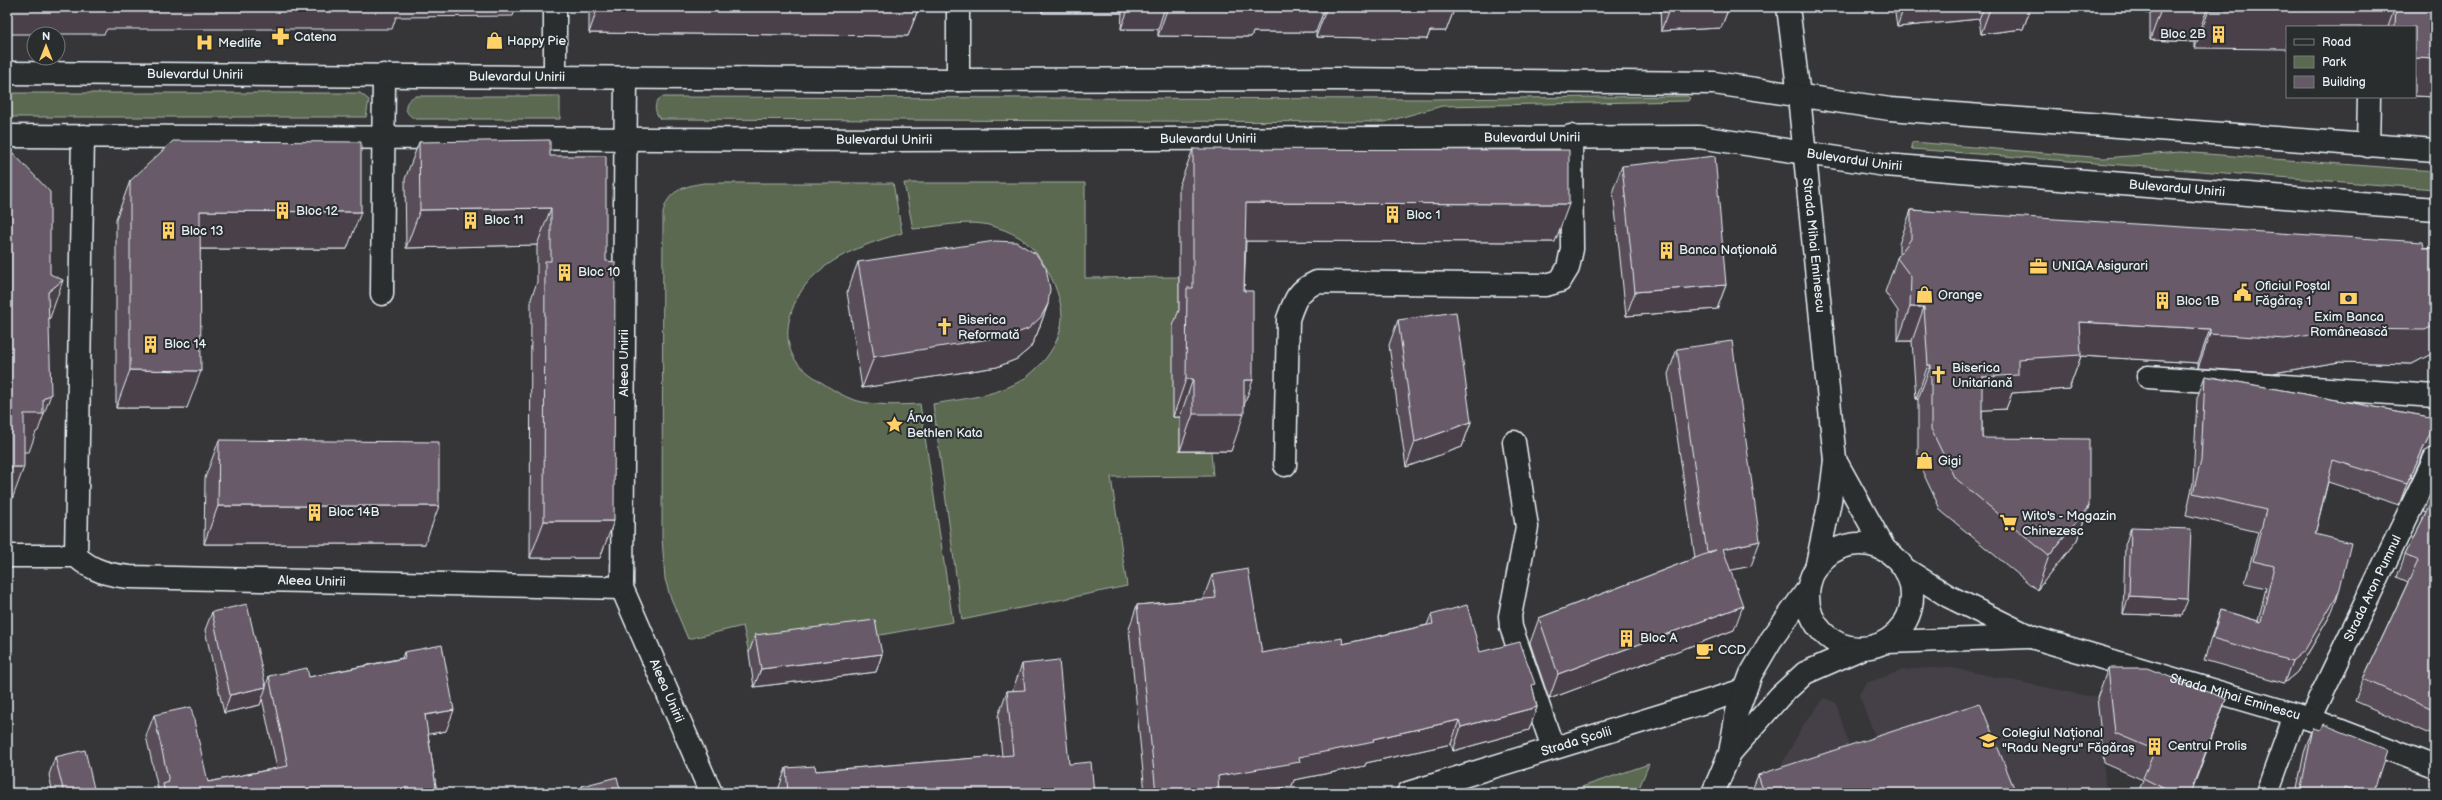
<svg xmlns="http://www.w3.org/2000/svg" width="2442" height="800" font-family="'Balsamiq Sans',sans-serif">
<rect width="100%" height="100%" fill="#363639"/>
<filter id="ink" filterUnits="userSpaceOnUse"><feTurbulence type="fractalNoise" baseFrequency=".025" numOctaves="2"/><feDisplacementMap in="SourceGraphic" scale="8" xChannelSelector="R" yChannelSelector="G"/><feConvolveMatrix kernelMatrix="1 2 1 2 8 2 1 2 1" color-interpolation-filters="sRGB"/></filter>
<g filter="url(#ink)">
<polygon fill="#454147" points="1947,667 2097,698 2106,793 1766,793 1804,724 1825,698 1836,703 1855,766 1883,756 1859,695 1866,683 1904,670"/>
<g fill="#5c6951" stroke="#a2ada4">
<polygon points="7,93 360,93 369,100 366,117 7,117"/>
<path d="M416,96H560V119H416C403,114 402,101 416,96Z"/>
<path d="M1687,96L1690,98L1688,101L1442,106L1385,122L660,119C654,111 653,102 662,97L1432,99Z"/>
<polygon points="1913,142 2104,158 2180,152 2435,171 2435,189 1912,149 1911,145"/>
<path d="M704,183H893L902,233C869,243 832,255 808,282C791,302 779,337 796,361C804,371 814,377 824,384C833,390 843,396 854,400C876,406 897,405 920,404L953,622L869,637L749,653L743,626L688,639L670,596L665,579L662,538L663,213C667,191 684,186 704,183Z"/>
<path d="M904,183H1085V278L1179,277L1180,451H1211L1213,476L1111,477L1127,586L962,620L933,404C967,398 1010,395 1036,369C1049,357 1061,338 1062,319C1063,293 1040,248 1017,236C1010,232 1000,228 992,226C970,219 936,227 913,229Z"/>
<polygon points="1649,764 1637,793 1564,793"/>
</g>
<g fill="none" stroke-linecap="round" stroke-linejoin="round">
<defs>
<g id="minor">
<polyline points="958,7 958,80"/>
<polyline points="1788,7 1799,96"/>
<polyline points="555,77 555,7"/>
<path id="s1" d="M626,77L622,588L711,793"/>
<polyline points="2368,146 2369,97"/>
<polyline points="382,294 384,75"/>
<polyline points="2148,377 2435,396"/>
<polyline points="1514,442 1527,527 1510,616 1511,627 1553,748"/>
<path d="M1285,465L1288,319C1295,299 1297,291 1317,282L1546,285L1560,281L1568,268L1572,249L1571,136"/>
<path id="s2" d="M7,556H76C92,571 109,575 130,577L622,588"/>
<polyline points="76,556 83,136"/>
<path id="s3" d="M2310,719L2435,458"/>
<path id="s4" d="M1408,793L1744,690"/>
<polyline points="2267,793 2295,715"/>
</g>
<g id="major">
<path id="s5" d="M7,73L958,80L1336,79L1714,83L1890,109L2435,150"/>
<path id="s6" d="M1799,96L1835,460L1830,501L1816,569"/>
<path id="s7" d="M7,136L890,140L1699,137L1885,165L2435,209"/>
<polyline points="1835,460 1885,550"/>
<circle cx="1860" cy="596" r="52"/>
<path id="s8" d="M1905,569L1948,596L2031,637L2310,719L2435,767"/>
<polyline points="1887,642 2028,637"/>
<polyline points="1730,753 1780,696 1805,673 1860,649"/>
<polyline points="1713,793 1730,753 1737,712 1751,674 1771,640 1808,589"/>
</g>
</defs>
<use href="#minor" stroke="#e8f1f8" stroke-width="25"/>
<use href="#major" stroke="#e8f1f8" stroke-width="25"/>
<use href="#minor" stroke="#2a2d2e" stroke-width="22"/>
<use href="#major" stroke="#2a2d2e" stroke-width="22"/>
</g>
<g fill="#594d59" stroke="#e8f1f8">
<polygon points="589,7 919,7 908,36 589,33"/>
<polygon points="1042,7 1455,7 1446,31 1430,31 1427,39 1316,37 1316,32 1253,32 1251,37 1158,36 1158,29 1121,29 1122,13 1042,13"/>
<polygon points="1660,7 1729,7 1721,28 1661,31"/>
<polygon points="1894,7 2031,7 2023,29 1981,34 1979,19 1897,27"/>
<polygon points="2146,7 2435,7 2435,97 2415,96 2415,27 2287,27 2195,48 2195,42 2150,40 2150,13 2146,13"/>
<polygon points="419,142 550,156 600,558 530,558 531,299 537,282 537,245 406,248 405,179"/>
<polygon points="1193,149 1555,242 1246,241 1244,291 1244,404 1231,451 1180,451 1180,417 1173,417 1173,326 1179,310 1179,186"/>
<polygon points="1622,166 1726,285 1717,309 1626,316 1613,190"/>
<polygon points="130,181 347,249 200,249 187,408 116,408 116,219"/>
<polygon points="1911,210 2435,248 2435,352 2412,364 2339,362 2273,373 2198,368 2198,363 2081,356 2069,389 2012,393 2006,409 1982,410 1982,438 2089,506 2077,540 2037,590 1941,511 1918,462 1918,399 1916,399 1912,341 1898,341 1898,311 1885,292 1897,258 1899,255 1899,244"/>
<polygon points="858,262 1048,304 1037,334 1030,348 1017,359 997,367 862,388 847,292"/>
<polygon points="1398,320 1471,422 1462,447 1406,467 1389,345"/>
<polygon points="1677,349 1751,566 1730,570 1734,630 1549,699 1530,643 1539,618 1695,558 1668,374"/>
<polygon points="2205,376 2435,418 2435,446 2434,446 2424,452 2399,505 2328,482 2315,534 2331,614 2297,672 2284,683 2204,660 2213,632 2221,610 2258,621 2266,588 2245,583 2258,532 2186,515 2193,483 2197,398"/>
<polygon points="219,440 425,544 204,544 205,478"/>
<polygon points="2435,482 2435,736 2355,701 2363,679 2408,582 2397,577 2405,555 2426,513 2423,512 2431,490"/>
<polygon points="2131,527 2182,616 2123,614 2125,545"/>
<polygon points="1212,575 1262,653 1343,644 1427,625 1431,615 1480,652 1533,689 1537,707 1529,730 1453,751 1451,744 1366,763 1365,766 1294,780 1292,786 1252,793 1145,793 1129,629 1137,605 1203,599"/>
<polygon points="212,612 266,686 269,676 309,677 402,658 404,652 446,731 428,734 437,793 159,793 146,736 154,715 208,782 277,768 262,698 260,705 224,713 205,630"/>
<polygon points="755,635 882,654 876,672 754,687 749,653"/>
<polygon points="1022,664 1069,764 1094,793 777,793 786,768 816,771 1002,756 998,716 1007,691 1013,691 1013,689"/>
<polygon points="2108,668 2226,699 2191,793 2138,793 2143,780 2104,763 2097,698"/>
<polygon points="2313,728 2373,793 2296,793 2304,753"/>
<polygon points="55,757 95,793 53,793 49,775"/>
<polygon points="1758,775 2016,793 1751,793"/>
<polygon points="582,786 621,793 579,793"/>
</g>
<g fill="#483f48" stroke="#e8f1f8">
<polygon points="7,7 516,7 513,16 396,17 392,29 107,29 104,34 7,34"/>
<polygon points="598,7 919,7 908,36 589,33"/>
<polygon points="1044,7 1124,7 1122,13 1042,13"/>
<polygon points="1129,7 1165,7 1158,29 1121,29"/>
<polygon points="1168,7 1325,7 1316,32 1253,32 1251,37 1158,36"/>
<polygon points="1327,7 1455,7 1446,31 1430,31 1427,39 1316,37"/>
<polygon points="1670,7 1729,7 1721,28 1661,31"/>
<polygon points="1904,7 1984,7 1979,19 1897,27"/>
<polygon points="2007,7 2031,7 2023,29 1981,34 1990,9"/>
<polygon points="2148,7 2152,7 2150,13 2146,13"/>
<polygon points="2162,7 2208,7 2195,42 2150,40"/>
<polygon points="2314,7 2395,7 2388,27 2287,27 2287,49 2195,48 2209,10"/>
<polygon points="2415,58 2435,59 2435,97 2415,96"/>
<polygon points="1246,203 1569,204 1555,242 1233,241"/>
<polygon points="551,208 537,245 406,248 420,210"/>
<polygon points="200,211 361,212 347,249 186,249"/>
<polygon points="63,280 50,318 34,330 48,292"/>
<polygon points="1726,285 1717,309 1626,316 1635,292"/>
<polygon points="1048,304 1037,334 1030,348 1017,359 997,367 862,388 874,357"/>
<polygon points="1910,307 1924,307 1912,341 1898,341"/>
<polygon points="2079,322 2210,329 2198,363 2081,356 2069,389 2012,393 2006,409 1969,411 1982,377 2018,359"/>
<polygon points="2435,325 2435,352 2412,364 2339,362 2273,373 2198,368 2210,334"/>
<polygon points="1928,365 1931,365 1918,399 1916,399"/>
<polygon points="130,370 201,371 187,408 116,408"/>
<polygon points="1186,379 1193,379 1180,417 1173,417"/>
<polygon points="1244,380 1253,380 1241,414 1244,414 1231,451 1180,451 1193,414"/>
<polygon points="51,394 38,431 36,432 29,452 11,452 24,414 43,399"/>
<polygon points="1471,422 1462,447 1406,467 1415,442"/>
<polygon points="2435,428 2435,444 2434,446 2424,452 2399,505 2407,483 2432,430"/>
<polygon points="7,467 24,467 10,505 7,505"/>
<polygon points="218,506 439,506 425,544 204,544"/>
<polygon points="2089,506 2077,540 2037,590 2049,556"/>
<polygon points="544,521 614,521 600,558 530,558"/>
<polygon points="1760,541 1751,566 1713,574 1723,549"/>
<polygon points="2339,592 2331,614 2297,672 2284,683 2292,661"/>
<polygon points="2129,596 2188,599 2182,616 2123,614"/>
<polygon points="1743,606 1734,630 1549,699 1558,674"/>
<polygon points="882,654 876,672 754,687 761,669"/>
<polygon points="266,687 260,705 224,713 230,695"/>
<polygon points="2226,699 2215,729 2190,793"/>
<polygon points="1537,707 1529,730 1453,751 1461,727"/>
<polygon points="454,710 446,731 418,736 425,715"/>
<polygon points="1459,720 1451,744 1366,763 1365,766 1294,780 1292,786 1252,793 1212,793 1218,776 1373,739"/>
</g>
<g fill="#675a67" stroke="#e8f1f8">
<polygon points="1990,7 2007,7 1990,9"/>
<polygon points="2209,7 2315,7 2315,11 2209,10"/>
<polygon points="2396,7 2435,7 2435,59 2415,58 2415,27 2395,27"/>
<polygon points="550,140 550,156 606,156 606,261 615,262 614,521 544,521 545,261 551,261 551,208 420,210 419,142"/>
<polygon points="173,141 361,142 361,212 200,211 201,371 130,370 130,181"/>
<polygon points="1193,149 1569,150 1569,204 1246,203 1244,291 1253,291 1253,380 1244,380 1244,414 1193,414 1193,379 1186,379 1187,288 1193,288"/>
<polygon points="7,153 13,153 50,192 50,274 63,280 48,292 51,394 43,399 43,414 24,414 24,467 7,467"/>
<polygon points="1715,156 1726,285 1635,292 1622,166"/>
<polygon points="1911,210 2423,242 2424,248 2435,248 2435,325 2425,330 2351,329 2285,339 2210,334 2210,329 2079,322 2081,355 2018,359 2018,375 1982,377 1982,438 2089,439 2089,506 2049,556 1954,477 1931,429 1931,365 1928,365 1924,307 1910,307 1911,277 1897,258 1911,239"/>
<polygon points="995,241 1016,242 1036,254 1046,268 1050,289 1048,304 1041,317 1028,329 1008,336 874,357 858,262"/>
<polygon points="1456,312 1471,422 1415,442 1398,320"/>
<polygon points="1732,341 1760,541 1723,549 1743,606 1558,674 1539,618 1716,550 1707,552 1677,349"/>
<polygon points="2205,376 2435,418 2435,428 2432,430 2407,483 2333,460 2315,534 2351,543 2339,592 2305,650 2292,661 2212,638 2221,610 2261,622 2274,566 2253,561 2266,510 2193,493 2201,461"/>
<polygon points="219,440 439,442 439,506 218,506"/>
<polygon points="2435,482 2435,492 2431,490"/>
<polygon points="2435,495 2435,711 2363,679 2418,561 2405,555"/>
<polygon points="2131,527 2191,529 2188,599 2129,596"/>
<polygon points="1248,569 1262,653 1342,638 1343,644 1433,624 1431,615 1467,605 1480,652 1520,642 1535,684 1532,685 1537,707 1461,727 1459,720 1373,739 1374,742 1299,757 1300,762 1218,776 1219,793 1156,793 1137,605 1216,598 1212,575"/>
<polygon points="247,604 266,687 230,695 212,612"/>
<polygon points="875,620 882,654 761,669 755,635"/>
<polygon points="442,645 454,710 425,715 437,793 165,793 163,784 169,782 154,715 191,707 208,782 288,766 269,676 307,668 309,677 405,658 404,652"/>
<polygon points="1059,660 1069,764 1091,762 1094,793 788,793 786,768 815,766 816,771 1013,755 1007,691 1025,690 1022,664"/>
<polygon points="2108,668 2147,668 2226,699 2190,793 2173,793 2143,778 2155,750 2115,733"/>
<polygon points="1980,703 2016,793 1764,793 1758,775"/>
<polygon points="2323,724 2387,750 2373,793 2362,793 2344,787 2343,793 2300,793 2313,728 2320,730"/>
<polygon points="85,750 95,793 64,793 55,757"/>
<polygon points="617,777 621,793 583,793 582,786"/>
<polygon points="2435,786 2435,793 2432,793"/>
</g>
</g>
<defs>
<symbol id="building-bare" viewBox="-9 -9 18 18"><path d="M-4-6H4V6H1V3H-1V6H-4ZM-2.5-4.3h1.7v1.8h-1.7ZM.8-4.3h1.7v1.8H.8ZM-2.5-1h1.7V.8h-1.7ZM.8-1h1.7V.8H.8Z" fill="#ffd166" stroke="#2a2d2e" stroke-width="2.5" paint-order="stroke"/></symbol>
<symbol id="pharmacy-bare" viewBox="-9 -9 18 18"><path d="M-2-6h4v4h4v4h-4v4h-4v-4h-4v-4h4Z" fill="#ffd166" stroke="#2a2d2e" stroke-width="2.5" paint-order="stroke"/></symbol>
<symbol id="shop-bare" viewBox="-9 -9 18 18"><path d="M-5-2.5h2.3a2.7 3.5 0 0 1 5.4 0H5L5.5 6h-11ZM-1.5-2.5h3a1.5 2.3 0 0 0-3 0Z" fill="#ffd166" stroke="#2a2d2e" stroke-width="2.5" paint-order="stroke"/></symbol>
<symbol id="hospital-bare" viewBox="-9 -9 18 18"><path d="M-5-5h3v3.5h4V-5h3V5h-3V1.5h-4V5h-3Z" fill="#ffd166" stroke="#2a2d2e" stroke-width="2.5" paint-order="stroke"/></symbol>
<symbol id="office-bare" viewBox="-9 -9 18 18"><path d="M-6-3h4V-5.5h4V-3h4V5H-6ZM-1-4.5V-3h2v-1.5ZM-6 0V1H6V0Z" fill="#ffd166" stroke="#2a2d2e" stroke-width="2.5" paint-order="stroke"/></symbol>
<symbol id="civic-bare" viewBox="-9 -9 18 18"><path d="M-.6-6.5H3V-4.5H.6V-3L4-1V1h2V6H-6V1h2V-1L-.6-3ZM-1.2 2.5V6h2.4V2.5Z" fill="#ffd166" stroke="#2a2d2e" stroke-width="2.5" paint-order="stroke"/></symbol>
<symbol id="bank-bare" viewBox="-9 -9 18 18"><path d="M-6-4H6V4H-6ZM0-2.3a2.3 2.3 0 1 0 0 4.6a2.3 2.3 0 1 0 0-4.6Z" fill="#ffd166" stroke="#2a2d2e" stroke-width="2.5" paint-order="stroke"/></symbol>
<symbol id="church-bare" viewBox="-9 -9 18 18"><path d="M-1.2-6h2.4v3.5h3.3v2.4h-3.3V6h-2.4V-.1h-3.3v-2.4h3.3Z" fill="#ffd166" stroke="#2a2d2e" stroke-width="2.5" paint-order="stroke"/></symbol>
<symbol id="sight-bare" viewBox="-9 -9 18 18"><path d="M0-6L1.8-2.2L6-1.7L2.9 1.2L3.7 5.4L0 3.3L-3.7 5.4L-2.9 1.2L-6-1.7L-1.8-2.2Z" fill="#ffd166" stroke="#2a2d2e" stroke-width="2.5" paint-order="stroke"/></symbol>
<symbol id="supermarket-bare" viewBox="-9 -9 18 18"><path d="M-6-5.5h2.5l.6 2H6L4.5 2H-2.5L-4.4-4H-6ZM-1.5 3.2a1.3 1.3 0 1 0 .1 0ZM3 3.2a1.3 1.3 0 1 0 .1 0Z" fill="#ffd166" stroke="#2a2d2e" stroke-width="2.5" paint-order="stroke"/></symbol>
<symbol id="cafe-bare" viewBox="-9 -9 18 18"><path d="M-5.5-4.5H6V0H3Q3 3.5 0 3.5H-2.5Q-5.5 3.5-5.5 0ZM3-3.2v2h1.7v-2ZM-6 4.5H4V6H-6Z" fill="#ffd166" stroke="#2a2d2e" stroke-width="2.5" paint-order="stroke"/></symbol>
<symbol id="school-bare" viewBox="-9 -9 18 18"><path d="M0-5L7-2L0 1L-7-2ZM-4 1L0 2.5L4 1V4Q0 6-4 4Z" fill="#ffd166" stroke="#2a2d2e" stroke-width="2.5" paint-order="stroke"/></symbol>
</defs>
<g fill-rule="evenodd">
<use href="#building-bare" x="2206" y="22" width="25" height="25"/>
<use href="#pharmacy-bare" x="268" y="24" width="25" height="25"/>
<use href="#shop-bare" x="482" y="28" width="25" height="25"/>
<use href="#hospital-bare" x="192" y="30" width="25" height="25"/>
<use href="#building-bare" x="270" y="198" width="25" height="25"/>
<use href="#building-bare" x="1380" y="202" width="25" height="25"/>
<use href="#building-bare" x="458" y="208" width="25" height="25"/>
<use href="#building-bare" x="156" y="218" width="25" height="25"/>
<use href="#building-bare" x="1654" y="238" width="25" height="25"/>
<use href="#office-bare" x="2026" y="254" width="25" height="25"/>
<use href="#building-bare" x="552" y="260" width="25" height="25"/>
<use href="#civic-bare" x="2230" y="280" width="25" height="25"/>
<use href="#shop-bare" x="1912" y="282" width="25" height="25"/>
<use href="#bank-bare" x="2336" y="286" width="25" height="25"/>
<use href="#building-bare" x="2150" y="288" width="25" height="25"/>
<use href="#church-bare" x="932" y="314" width="25" height="25"/>
<use href="#building-bare" x="138" y="332" width="25" height="25"/>
<use href="#church-bare" x="1926" y="362" width="25" height="25"/>
<use href="#sight-bare" x="882" y="412" width="25" height="25"/>
<use href="#shop-bare" x="1912" y="448" width="25" height="25"/>
<use href="#building-bare" x="302" y="500" width="25" height="25"/>
<use href="#supermarket-bare" x="1996" y="510" width="25" height="25"/>
<use href="#building-bare" x="1614" y="626" width="25" height="25"/>
<use href="#cafe-bare" x="1692" y="638" width="25" height="25"/>
<use href="#school-bare" x="1976" y="728" width="25" height="25"/>
<use href="#building-bare" x="2142" y="734" width="25" height="25"/>
</g>
<g text-anchor="middle" dominant-baseline="central" stroke-width="4" stroke-linejoin="round" paint-order="stroke">
<g font-size="13" fill="#e8f1f8" stroke="#2a2d2e" text-anchor="start">
<text x="2206" y="34" text-anchor="end">Bloc 2B</text>
<text x="294" y="37">Catena</text>
<text x="507" y="41">Happy Pie</text>
<text x="218" y="43">Medlife</text>
<text x="296" y="211">Bloc 12</text>
<text x="1406" y="215">Bloc 1</text>
<text x="484" y="220">Bloc 11</text>
<text x="181" y="231">Bloc 13</text>
<text x="1679" y="250">Banca Națională</text>
<text x="2052" y="266">UNIQA Asigurari</text>
<text x="578" y="272">Bloc 10</text>
<text x="2255" y="286">Oficiul Poștal<tspan x="2255" dy="15">Făgăraș 1</tspan></text>
<text x="1938" y="295">Orange</text>
<text x="2176" y="301">Bloc 1B</text>
<text x="2349" y="317" text-anchor="middle">Exim Banca<tspan x="2349" dy="15">Românească</tspan></text>
<text x="958" y="320">Biserica<tspan x="958" dy="15">Reformată</tspan></text>
<text x="164" y="344">Bloc 14</text>
<text x="1952" y="368">Biserica<tspan x="1952" dy="15">Unitariană</tspan></text>
<text x="907" y="418">Árva<tspan x="907" dy="15">Bethlen Kata</tspan></text>
<text x="1938" y="461">Gigi</text>
<text x="328" y="512">Bloc 14B</text>
<text x="2022" y="516">Wito's - Magazin<tspan x="2022" dy="15">Chinezesc</tspan></text>
<text x="1640" y="638">Bloc A</text>
<text x="1718" y="650">CCD</text>
<text x="2002" y="733">Colegiul Național<tspan x="2002" dy="15">"Radu Negru" Făgăraș</tspan></text>
<text x="2168" y="746">Centrul Prolis</text>
</g>
<g font-size="13" fill="#e8f1f8" stroke="#2a2d2e">
<text stroke="none"><textPath href="#s5" startOffset="188">Bulevardul Unirii</textPath></text>
<text stroke="none"><textPath href="#s5" startOffset="510">Bulevardul Unirii</textPath></text>
<text stroke="none"><textPath href="#s7" startOffset="1525">Bulevardul Unirii</textPath></text>
<text stroke="none"><textPath href="#s7" startOffset="1201">Bulevardul Unirii</textPath></text>
<text stroke="none"><textPath href="#s7" startOffset="877">Bulevardul Unirii</textPath></text>
<text stroke="none"><textPath href="#s7" startOffset="1849">Bulevardul Unirii</textPath></text>
<text stroke="none"><textPath href="#s7" startOffset="2173">Bulevardul Unirii</textPath></text>
<text stroke="none"><textPath href="#s6" startOffset="150">Strada Mihai Eminescu</textPath></text>
<text transform="translate(624 363) rotate(-90)">Aleea Unirii</text>
<text stroke="none"><textPath href="#s2" startOffset="310">Aleea Unirii</textPath></text>
<text stroke="none"><textPath href="#s3" startOffset="145">Strada Aron Pumnul</textPath></text>
<text stroke="none"><textPath href="#s1" startOffset="623">Aleea Unirii</textPath></text>
<text stroke="none"><textPath href="#s8" startOffset="356">Strada Mihai Eminescu</textPath></text>
<text stroke="none"><textPath href="#s4" startOffset="176">Strada Școlii</textPath></text>
</g>
</g>
<rect width="2442" height="800" fill="none" stroke="#2a2d2e" stroke-width="24"/>
<rect x="12" y="12" width="2418" height="776" fill="none" stroke="#e8f1f8" stroke-width="1.5" filter="url(#ink)"/>
<rect x="2286" y="26" width="130" height="72" fill="#2a2d2e" stroke="#767b7f"/>
<rect x="2294" y="39" width="20" height="6" fill="#2a2d2e" stroke="#767b7f"/>
<text x="2322" y="46" font-size="12" fill="#e8f1f8">Road</text>
<rect x="2294" y="56" width="20" height="12" fill="#5c6951" stroke="#767b7f"/>
<text x="2322" y="66" font-size="12" fill="#e8f1f8">Park</text>
<rect x="2294" y="76" width="20" height="12" fill="#675a67" stroke="#767b7f"/>
<text x="2322" y="86" font-size="12" fill="#e8f1f8">Building</text>
<g transform="translate(46 46)"><circle r="19" fill="#2a2d2e" stroke="#767b7f"/>
<path d="M0-3L7 15L0 10L-7 15Z" fill="#ffd166"/>
<text y="-6" font-size="11" font-weight="bold" text-anchor="middle" fill="#e8f1f8">N</text>
</g>
</svg>
